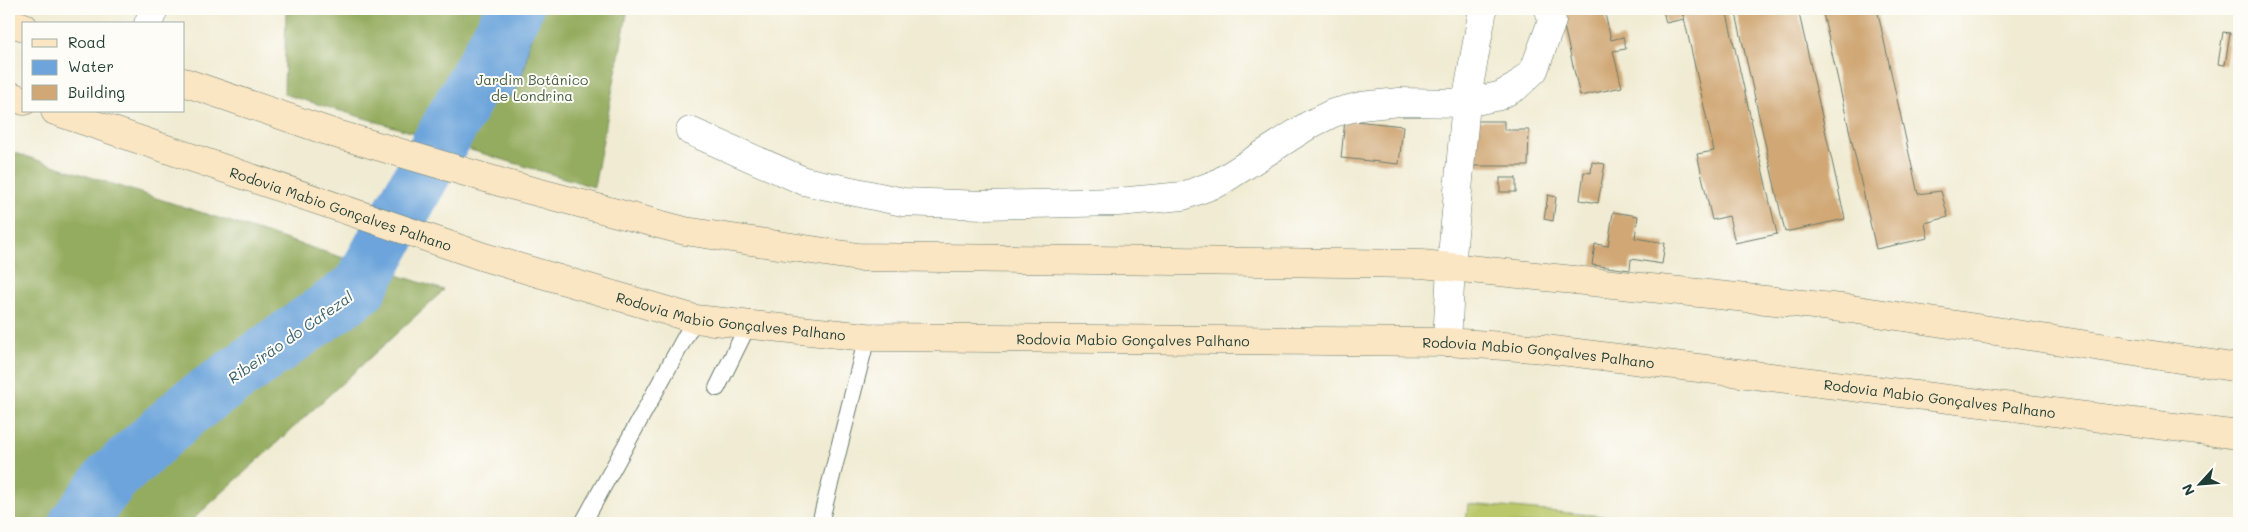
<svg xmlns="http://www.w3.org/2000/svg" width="2248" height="532" font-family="Mali,sans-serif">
<rect width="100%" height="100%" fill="#fdfcf7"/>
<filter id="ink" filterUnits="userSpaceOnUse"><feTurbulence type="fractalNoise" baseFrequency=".02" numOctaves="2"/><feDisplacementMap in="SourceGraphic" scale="10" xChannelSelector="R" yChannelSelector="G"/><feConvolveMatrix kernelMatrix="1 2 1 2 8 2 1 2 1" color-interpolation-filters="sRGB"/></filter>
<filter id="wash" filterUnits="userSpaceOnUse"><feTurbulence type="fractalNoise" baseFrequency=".0096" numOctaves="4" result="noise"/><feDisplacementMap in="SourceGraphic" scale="20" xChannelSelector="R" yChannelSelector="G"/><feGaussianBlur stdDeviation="1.12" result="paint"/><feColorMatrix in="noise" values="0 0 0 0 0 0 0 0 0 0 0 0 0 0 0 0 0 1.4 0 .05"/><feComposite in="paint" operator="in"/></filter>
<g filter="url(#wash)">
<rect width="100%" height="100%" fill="#f0ebd2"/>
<polygon fill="#bbc86a" stroke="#6d824f" points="1468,504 1682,523 1466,523"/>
<g fill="#94ac5e" stroke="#5a7449">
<polygon points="286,9 628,9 594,187 284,94"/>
<polygon points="9,151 444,290 189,523 9,523"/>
</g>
<polygon fill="#6ca4db" stroke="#467088" points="504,9 541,9 529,43 525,66 517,88 510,97 486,106 466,123 445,129 466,96 481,88 496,64"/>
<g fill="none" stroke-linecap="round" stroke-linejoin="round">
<polyline stroke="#6ca4db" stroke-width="56" points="77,523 112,477 189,408 359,288 515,9"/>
</g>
<g id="blocks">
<g fill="#d0a775">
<polygon points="1560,9 1604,9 1611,40 1623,37 1626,49 1613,51 1622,87 1580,96"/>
<polygon points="1672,9 1681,9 1684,19 1666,23 1663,11"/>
<polygon points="1682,9 1726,9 1777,234 1735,243 1729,216 1712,220 1697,154 1714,151"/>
<polygon points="1735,9 1798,9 1845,219 1785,232"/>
<polygon points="1822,9 1877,9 1918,194 1941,191 1948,217 1925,223 1928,238 1876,249"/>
<polygon points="2223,32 2230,33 2225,65 2218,64"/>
<polygon points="1345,120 1403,126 1399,164 1341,158"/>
<polygon points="1470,121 1504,121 1504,130 1529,130 1528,166 1470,166"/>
<polygon points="1592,162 1605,164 1598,203 1580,200 1584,172 1591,173"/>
<rect x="1500" y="178" width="16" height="14"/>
<polygon points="1548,195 1556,197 1553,221 1544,219"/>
<polygon points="1613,212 1638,216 1635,238 1665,243 1662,264 1631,259 1630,270 1592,265 1595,244 1608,246"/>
</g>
</g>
</g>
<g filter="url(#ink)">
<use href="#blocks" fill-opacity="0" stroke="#687a6b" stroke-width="1"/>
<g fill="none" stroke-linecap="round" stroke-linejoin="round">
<defs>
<g id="lane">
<polyline points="717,388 748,325"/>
<polyline points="583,523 695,319"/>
<polyline points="820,523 867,337"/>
</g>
<g id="street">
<polyline points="148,24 154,9"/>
<polyline points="690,131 804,181 903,202 984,205 1118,202 1183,196 1218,183 1309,125 1333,113 1361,106 1399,102 1466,103 1499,96 1516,87 1534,70 1552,21 1549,9"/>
<polyline points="1447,342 1451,267 1466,103 1483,9"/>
</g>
<g id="secondary">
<polyline points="9,22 24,27"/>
<polyline points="184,82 333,133 503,183 685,231 858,257 1422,264 1851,309 2239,368"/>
<polyline points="9,95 24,101"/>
<path id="s1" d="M55,111L484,257L695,319L867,337L1447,342L1545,349L2239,435"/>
</g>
</defs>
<use href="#lane" stroke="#687a6b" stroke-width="18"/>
<use href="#street" stroke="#687a6b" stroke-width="29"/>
<use href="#secondary" stroke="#687a6b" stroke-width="29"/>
<use href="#lane" stroke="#fff" stroke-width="16"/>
<use href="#street" stroke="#fff" stroke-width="28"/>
<use href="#secondary" stroke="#fbe6c4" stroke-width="28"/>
</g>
</g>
<g text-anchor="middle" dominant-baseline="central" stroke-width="4" stroke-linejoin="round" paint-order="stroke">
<g font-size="14" fill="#466042" stroke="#fdfcf7">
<text x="532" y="79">Jardim Botânico<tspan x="532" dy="16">de Londrina</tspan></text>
</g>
<g font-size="14" fill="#1f3d34" stroke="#fdfcf7">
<text stroke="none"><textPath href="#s1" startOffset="302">Rodovia Mabio Gonçalves Palhano</textPath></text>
<text stroke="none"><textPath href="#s1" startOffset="708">Rodovia Mabio Gonçalves Palhano</textPath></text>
<text stroke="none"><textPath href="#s1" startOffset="1112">Rodovia Mabio Gonçalves Palhano</textPath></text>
<text stroke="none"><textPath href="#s1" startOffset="1518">Rodovia Mabio Gonçalves Palhano</textPath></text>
<text stroke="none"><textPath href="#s1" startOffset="1922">Rodovia Mabio Gonçalves Palhano</textPath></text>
</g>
<g font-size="15" font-style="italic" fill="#3a616e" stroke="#fdfcf7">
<text transform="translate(290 337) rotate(-35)">Ribeirão do Cafezal</text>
</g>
</g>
<rect width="2248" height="532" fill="none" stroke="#fdfcf7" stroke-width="30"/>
<rect x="22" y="22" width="162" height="90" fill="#fdfcf7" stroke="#a4b0a9"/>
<rect x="32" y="39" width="25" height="8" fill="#fbe6c4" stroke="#a4b0a9"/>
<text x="68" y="48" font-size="15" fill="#1f3d34">Road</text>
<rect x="32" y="60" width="25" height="15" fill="#6ca4db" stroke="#a4b0a9"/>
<text x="68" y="72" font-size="15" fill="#1f3d34">Water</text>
<rect x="32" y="85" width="25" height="15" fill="#d0a775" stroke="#a4b0a9"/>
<text x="68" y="98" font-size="15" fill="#1f3d34">Building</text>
<g transform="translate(2200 484) rotate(244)" stroke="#fdfcf7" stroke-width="4" paint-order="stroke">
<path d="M0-4L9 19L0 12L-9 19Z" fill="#1f3d34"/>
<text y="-8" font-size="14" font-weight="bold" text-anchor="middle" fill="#1f3d34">N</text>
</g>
</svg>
